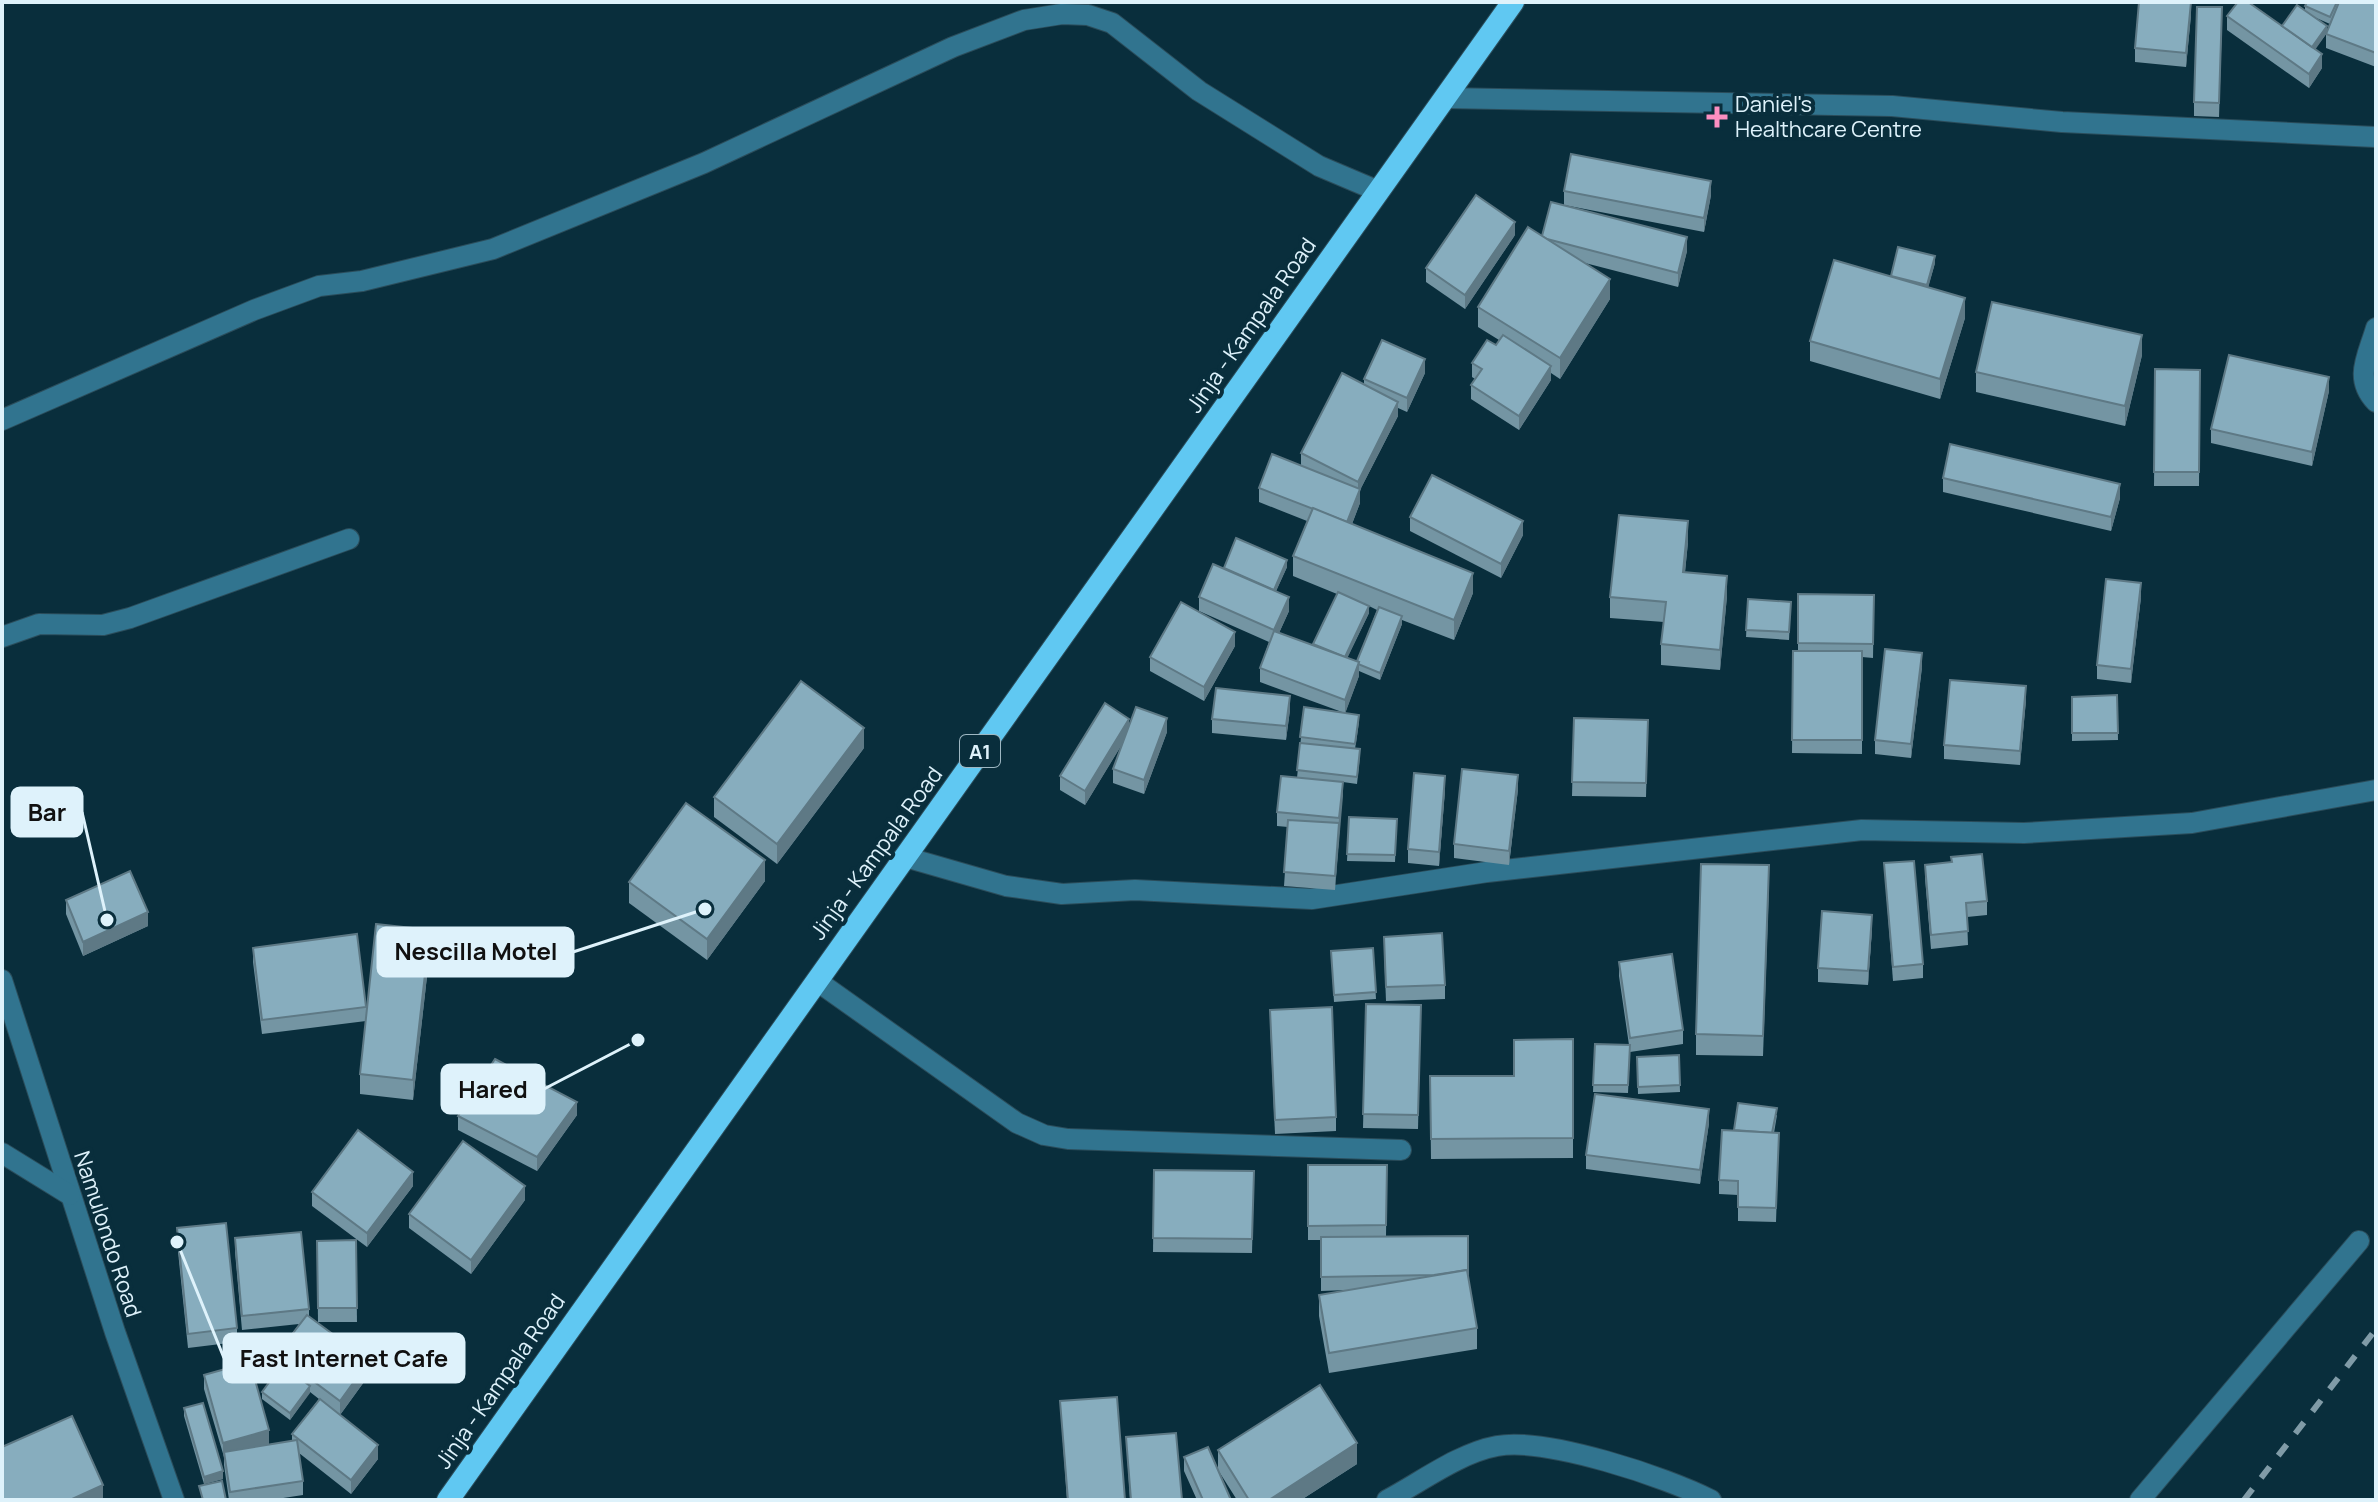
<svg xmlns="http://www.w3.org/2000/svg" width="2378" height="1502" font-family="Manrope,sans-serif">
<rect width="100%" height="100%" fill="#092e3c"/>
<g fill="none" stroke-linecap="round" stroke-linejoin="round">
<defs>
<g id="minor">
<polyline points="1445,98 1892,106 2062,122 2376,137"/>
<path d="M2376,328C2368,356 2353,378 2376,402"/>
<polyline points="2,420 254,310 319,286 362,281 493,249 704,163 953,47 1024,20 1062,14 1088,15 1112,23 1199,91 1319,166 1378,191"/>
<polyline points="2,637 39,624 103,625 130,618 349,539"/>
<polyline points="905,857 1006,886 1062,894 1135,890 1312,899 1487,872 1862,830 2024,833 2192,823 2376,790"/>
<polyline points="2,980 115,1332 174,1500"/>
<polyline points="817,981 1017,1123 1044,1135 1068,1139 1401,1150"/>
<polyline points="2,1153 70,1195"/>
<path d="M1387,1500C1421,1482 1459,1453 1497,1446C1546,1437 1666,1477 1711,1500"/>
<polyline points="2140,1500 2359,1241"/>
</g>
<polyline id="trunk" points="448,1500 1513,2"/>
</defs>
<use href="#minor" stroke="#2b4d5b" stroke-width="22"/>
<use href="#trunk" stroke="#2b4d5b" stroke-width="24"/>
<use href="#minor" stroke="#31748f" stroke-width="20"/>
<use href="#trunk" stroke="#60c8f2" stroke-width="22"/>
<polyline stroke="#809ba7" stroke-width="6" stroke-dasharray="14 14" stroke-linecap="butt" points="2244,1500 2376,1329"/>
</g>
<g fill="#7495a3" fill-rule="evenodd">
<path d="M2376,2V67L2326,48V34L2315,49L2322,68L2309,88L2227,30V16L2282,26L2305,11V6ZM2314,17L2330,24L2327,32Z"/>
<polygon points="2191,15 2186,67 2135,62 2135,48"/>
<polygon points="2222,21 2219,117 2194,116 2194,102"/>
<polygon points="1564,191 1711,195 1704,232 1564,205"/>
<polygon points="1515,235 1465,309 1426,282 1426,268"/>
<polygon points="1542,236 1687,251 1678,287 1585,263 1610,299 1560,379 1551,373 1551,380 1519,430 1471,399 1471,385 1475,379 1472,377 1472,363 1496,345 1499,340 1478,327 1478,307"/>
<polygon points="1935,263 1928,287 1965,318 1940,399 1810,361 1810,341 1891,276"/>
<polygon points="2142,355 2125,426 1976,392 1976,372"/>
<polygon points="2155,369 2200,370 2199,486 2154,486"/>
<path d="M1425,373L1407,412L1398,408V416L1360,490V503L1352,524L1473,593L1454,640L1402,620V624L1380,680L1359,671V676L1345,713L1359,722L1355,749L1360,756L1357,784L1343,782L1335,890L1284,886L1288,827L1277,826V812L1297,778L1304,707L1342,712L1260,682V668L1269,642L1199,611V597L1224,568L1287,567L1276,591L1289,611L1279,633L1313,646L1337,594L1293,576V556L1307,521L1259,502V488L1301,465V453L1364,385V379ZM1369,606L1377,610L1357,661L1347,658L1369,613Z"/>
<polygon points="2329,391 2312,466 2211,443 2211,429"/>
<polygon points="1943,478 2120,498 2111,531 1943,492"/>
<polygon points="1410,517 1523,535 1501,578 1410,531"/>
<polygon points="1688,542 1685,572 1727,596 1720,670 1661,665 1661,644 1664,622 1610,618 1610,597"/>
<polygon points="1798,594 1874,595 1873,658 1862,657 1862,754 1792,753 1793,651 1798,651"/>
<polygon points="2141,597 2131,683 2097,679 2097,665"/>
<polygon points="1748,599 1791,602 1789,640 1746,637"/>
<polygon points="1235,646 1204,701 1150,671 1150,657"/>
<polygon points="1922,667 1911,758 1875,754 1875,740"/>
<polygon points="2117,695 2118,740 2072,741 2072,697"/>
<polygon points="2026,700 2020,765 1944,759 1944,745"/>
<polygon points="1290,710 1286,740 1212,733 1212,719"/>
<polygon points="1574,718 1648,720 1646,797 1572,796"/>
<polygon points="1129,726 1167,732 1144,794 1113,783 1113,769 1122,744 1085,805 1060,790 1060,776"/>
<polygon points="864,748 777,864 714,817 714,797"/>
<polygon points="1518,789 1509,865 1454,858 1454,844"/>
<polygon points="1445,790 1439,866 1408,863 1408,849"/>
<polygon points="1349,817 1397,819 1395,862 1347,861"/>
<polygon points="1884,863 1923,964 1923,978 1893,981"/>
<polygon points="1925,865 1987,901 1987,915 1967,917 1968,945 1931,949 1925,878"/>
<polygon points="765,881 707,960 629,903 629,882"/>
<polygon points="1769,886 1763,1056 1696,1055 1696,1034"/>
<polygon points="66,900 148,926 83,956 66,914"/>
<polygon points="1872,929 1868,985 1818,982 1818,968"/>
<polygon points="253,948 366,1007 366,1021 262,1034 253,962"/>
<polygon points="1373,948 1376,999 1334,1002 1331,951"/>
<polygon points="430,950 413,1100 360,1094 360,1074"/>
<polygon points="1384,951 1445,985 1445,999 1386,1001"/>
<polygon points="1619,962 1683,1030 1683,1044 1630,1052 1628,1093 1593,1092 1595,1044 1629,1045 1619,976"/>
<polygon points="1366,1004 1421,1005 1418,1129 1363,1128"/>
<polygon points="1270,1024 1336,1117 1336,1131 1275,1134"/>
<polygon points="1573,1039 1573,1158 1431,1159 1430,1076 1514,1076"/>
<polygon points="1679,1055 1680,1092 1638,1094 1637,1057"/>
<polygon points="577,1115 537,1171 458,1130 458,1116"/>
<polygon points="1777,1115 1774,1133 1779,1133 1776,1222 1738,1221 1738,1195 1719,1194 1719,1180 1734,1130"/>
<polygon points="1709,1123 1700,1184 1586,1169 1586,1155"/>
<polygon points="1308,1165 1387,1165 1386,1236 1468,1275 1477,1328 1477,1349 1329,1373 1319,1316 1319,1295 1349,1290 1321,1291 1321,1240 1308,1240"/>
<polygon points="1154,1170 1254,1171 1252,1253 1153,1252"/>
<polygon points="413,1186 367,1247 312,1206 312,1192"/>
<polygon points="525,1200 471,1274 409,1228 409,1214"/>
<polygon points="177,1228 237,1328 237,1342 188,1348 177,1242"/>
<polygon points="235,1238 309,1309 309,1317 369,1375 340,1415 378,1459 351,1494 299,1453 303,1481 303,1495 270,1500 229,1500 224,1465 224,1457 204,1389 204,1375 269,1444 263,1445 292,1441 292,1434 319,1399 310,1392 290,1420 262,1399 262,1392 279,1370 277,1368 277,1354 299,1324 242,1330 235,1252"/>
<polygon points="356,1240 357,1322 318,1322 317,1241"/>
<polygon points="1060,1401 1125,1500 1067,1500"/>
<polygon points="184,1408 223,1479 204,1484 184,1416"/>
<polygon points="1126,1437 1182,1500 1130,1500"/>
<polygon points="1218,1450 1357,1464 1301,1500 1237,1500 1218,1470 1231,1500 1197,1500 1184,1471 1184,1457 1218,1470"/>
</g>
<g fill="#5e7985">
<polygon points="2191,2 2191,15 2186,67 2186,53"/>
<polygon points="2327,26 2327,33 2310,57 2310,50"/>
<polygon points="2322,54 2322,68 2309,88 2309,74"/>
<polygon points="1711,181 1711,195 1704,232 1704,218"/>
<polygon points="1515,222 1515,235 1465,309 1465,295"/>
<polygon points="1687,237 1687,251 1678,287 1678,273"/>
<polygon points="1935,256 1935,263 1927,292 1927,285"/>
<polygon points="1610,279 1610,299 1560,379 1560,358"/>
<polygon points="1965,298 1965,318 1940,399 1940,379"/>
<polygon points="2142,335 2142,355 2125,426 2125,406"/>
<polygon points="1425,359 1425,373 1407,412 1407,398"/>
<polygon points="1551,366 1551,380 1519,430 1519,416"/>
<polygon points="2329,377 2329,391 2312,466 2312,452"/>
<polygon points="1398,402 1398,416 1360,490 1360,503 1347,537 1347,523 1358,496 1358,482"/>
<polygon points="2120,484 2120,498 2111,531 2111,517"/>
<polygon points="1523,521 1523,535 1501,578 1501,564"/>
<polygon points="1688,521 1688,542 1683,592 1683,572"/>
<polygon points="1287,560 1287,567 1273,598 1273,591"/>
<polygon points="1473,573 1473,593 1454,640 1454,620"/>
<polygon points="1727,576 1727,596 1720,670 1720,650"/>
<polygon points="2141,583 2141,597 2131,683 2131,669"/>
<polygon points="1289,597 1289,611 1274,644 1274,630"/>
<polygon points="1369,606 1369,613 1344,665 1344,658"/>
<polygon points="1402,616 1402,624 1380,680 1380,673"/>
<polygon points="1235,632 1235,646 1204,701 1204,687"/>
<polygon points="1922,653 1922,667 1911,758 1911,744"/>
<polygon points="1359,662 1359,676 1345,714 1345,700"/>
<polygon points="2026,686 2026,700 2020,765 2020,751"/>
<polygon points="1290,696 1290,710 1286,740 1286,726"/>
<polygon points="1167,718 1167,732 1144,794 1144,780"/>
<polygon points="1129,719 1129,733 1085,805 1085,791"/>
<polygon points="864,728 864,748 777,864 777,844"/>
<polygon points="1518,775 1518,789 1509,865 1509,851"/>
<polygon points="1445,776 1445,790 1439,866 1439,852"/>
<polygon points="1343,782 1343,796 1335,890 1339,818"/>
<polygon points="765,860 765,881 707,960 707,939"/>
<polygon points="148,912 148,926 83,956 83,942"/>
<polygon points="1872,915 1872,929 1868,985 1868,971"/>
<polygon points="430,930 430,950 413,1100 413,1080"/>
<polygon points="577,1102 577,1115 537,1171 537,1157"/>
<polygon points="1709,1109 1709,1123 1700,1184 1700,1170"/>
<polygon points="413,1172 413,1186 367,1247 367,1233"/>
<polygon points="525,1186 525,1200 471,1274 471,1260"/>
<polygon points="369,1361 369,1375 340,1415 340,1401"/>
<polygon points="310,1386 310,1393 290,1420 290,1413"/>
<polygon points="269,1430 269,1444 224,1457 224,1452 223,1457 223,1443"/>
<polygon points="1357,1443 1357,1464 1301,1500 1269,1500"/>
<polygon points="378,1445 378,1459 351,1494 351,1480"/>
<polygon points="223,1471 223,1479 204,1484 204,1477"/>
<polygon points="103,1485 103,1500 70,1500"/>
</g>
<g fill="#87adbe" stroke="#5e7985" stroke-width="2">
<polygon points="2139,2 2191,2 2186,53 2135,48"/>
<polygon points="2238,2 2248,2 2322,54 2309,74 2227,16"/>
<polygon points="2307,2 2337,2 2330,17 2305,6"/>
<polygon points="2339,2 2376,2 2376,53 2326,34"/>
<polygon points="2297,5 2327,26 2312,47 2282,26"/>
<polygon points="2197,7 2222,7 2219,103 2194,102"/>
<polygon points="1571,154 1711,181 1704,218 1564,191"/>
<polygon points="1476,195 1515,222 1465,295 1426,268"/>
<polygon points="1551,202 1687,237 1678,273 1547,239 1542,236"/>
<polygon points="1528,227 1610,279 1560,358 1478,307"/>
<polygon points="1898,247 1935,256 1927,285 1891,276"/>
<polygon points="1834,260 1965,298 1940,379 1810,341"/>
<polygon points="1992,302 2142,335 2125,406 1976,372"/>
<polygon points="1503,335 1551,366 1519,416 1471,385 1482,369 1472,363 1487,340 1496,345"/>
<polygon points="1382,340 1425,359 1407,398 1364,379"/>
<polygon points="2229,355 2329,377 2312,452 2211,429"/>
<polygon points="2155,369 2200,370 2199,472 2154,472"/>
<polygon points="1342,373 1398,402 1358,482 1301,453"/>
<polygon points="1950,444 2120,484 2111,517 1943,478"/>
<polygon points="1272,454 1360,489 1347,522 1259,488"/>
<polygon points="1432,475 1523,521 1501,564 1410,517"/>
<polygon points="1313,508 1473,573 1454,620 1293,556"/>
<polygon points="1619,515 1688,521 1683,572 1727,576 1720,650 1661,644 1666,602 1610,597"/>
<polygon points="1236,538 1287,560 1274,590 1224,568"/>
<polygon points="1213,564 1289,597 1274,630 1199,597"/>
<polygon points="2106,579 2141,583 2131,669 2097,665"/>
<polygon points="1338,592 1369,606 1345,657 1313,644"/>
<polygon points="1798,594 1874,595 1873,644 1798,643"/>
<polygon points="1748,599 1791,602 1789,632 1746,630"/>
<polygon points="1181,602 1235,632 1204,687 1150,657"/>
<polygon points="1379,607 1402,616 1380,673 1358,664 1359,662 1357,661"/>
<polygon points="1274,631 1359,662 1345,700 1260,668"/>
<polygon points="1885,649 1922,653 1911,744 1875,740"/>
<polygon points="1793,651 1862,651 1862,740 1792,740"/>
<polygon points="1950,680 2026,686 2020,751 1944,745"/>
<polygon points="801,681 864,728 777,844 714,797"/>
<polygon points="1216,688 1290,696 1286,726 1212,719"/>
<polygon points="2117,695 2118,733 2072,733 2072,697"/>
<polygon points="1105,703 1129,719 1085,791 1060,776"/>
<polygon points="1136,707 1167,718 1144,780 1113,769"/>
<polygon points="1304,707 1359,715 1355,744 1300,737"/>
<polygon points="1574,718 1648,720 1646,783 1572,782"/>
<polygon points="1300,743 1360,749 1357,777 1297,770"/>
<polygon points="1462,769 1518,775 1509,851 1454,844"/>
<polygon points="1414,773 1445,776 1439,852 1408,849"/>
<polygon points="1281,776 1343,782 1339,818 1277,812"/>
<polygon points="686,803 765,860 707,939 629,882"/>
<polygon points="1349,817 1397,819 1395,855 1347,854"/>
<polygon points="1288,820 1339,823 1335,876 1284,872"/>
<polygon points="1982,854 1987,901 1966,903 1968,931 1931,935 1925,865 1952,862 1951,857"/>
<polygon points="1914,861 1923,964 1893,967 1884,863"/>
<polygon points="1701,864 1769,865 1763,1036 1696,1034"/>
<polygon points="130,871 148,912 83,942 66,900"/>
<polygon points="1822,911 1872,915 1868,971 1818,968"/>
<polygon points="376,924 430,930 413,1080 360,1074"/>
<polygon points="1442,933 1445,985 1386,987 1384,937"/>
<polygon points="357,934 366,1007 262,1020 253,948"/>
<polygon points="1373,948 1376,992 1334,995 1331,951"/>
<polygon points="1672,954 1683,1030 1630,1038 1619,962"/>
<polygon points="1366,1004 1421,1005 1418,1115 1363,1114"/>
<polygon points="1332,1007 1336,1117 1275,1120 1270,1010"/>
<polygon points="1573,1039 1573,1138 1431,1139 1430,1076 1514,1076 1514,1040"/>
<polygon points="1595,1044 1630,1045 1628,1085 1593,1085"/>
<polygon points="1679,1055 1680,1085 1638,1087 1637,1057"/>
<polygon points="495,1059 577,1102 537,1157 458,1116"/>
<polygon points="1595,1094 1709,1109 1700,1170 1586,1155"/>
<polygon points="1738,1103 1777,1108 1772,1133 1734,1130"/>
<polygon points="358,1130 413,1172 367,1233 312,1192"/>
<polygon points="1722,1130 1779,1133 1776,1208 1738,1207 1738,1181 1719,1180"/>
<polygon points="463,1141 525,1186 471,1260 409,1214"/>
<polygon points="1308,1165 1387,1165 1386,1225 1308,1226"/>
<polygon points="1154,1170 1254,1171 1252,1239 1153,1238"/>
<polygon points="226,1223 237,1328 188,1334 177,1228"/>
<polygon points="301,1232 309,1309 242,1316 235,1238"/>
<polygon points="1468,1236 1468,1275 1467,1270 1434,1275 1321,1277 1321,1237"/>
<polygon points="356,1240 357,1308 318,1308 317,1241"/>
<polygon points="1467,1270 1477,1328 1329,1353 1319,1295"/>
<polygon points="307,1315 369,1361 340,1401 277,1354"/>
<polygon points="250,1362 269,1430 223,1443 204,1375"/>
<polygon points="282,1365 310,1386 290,1413 262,1392"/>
<polygon points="1320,1385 1357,1443 1269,1500 1249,1500 1218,1450"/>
<polygon points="1117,1397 1125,1500 1068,1500 1060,1401"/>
<polygon points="320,1399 378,1445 351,1480 292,1434"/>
<polygon points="203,1403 223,1471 204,1477 184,1408"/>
<polygon points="72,1416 103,1485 70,1500 2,1500 2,1447"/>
<polygon points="1176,1433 1182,1500 1131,1500 1126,1437"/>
<polygon points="297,1440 303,1481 230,1492 224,1452"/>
<polygon points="1208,1447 1231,1500 1203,1500 1184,1457"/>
<polygon points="222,1481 226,1500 203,1500 199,1486"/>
</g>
<path fill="#fc8fc1" stroke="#092e3c" stroke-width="3" d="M1713 105h8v8h8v8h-8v8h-8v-8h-8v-8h8z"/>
<g text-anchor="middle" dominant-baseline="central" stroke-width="8" stroke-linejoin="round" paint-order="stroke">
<rect fill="#092e3c" stroke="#9eb7c2" stroke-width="2" x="960" y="735" width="40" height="32" rx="6"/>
<g font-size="20" font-weight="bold" fill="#def2fb">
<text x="980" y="751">A1</text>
</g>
<g font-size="22" fill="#def2fb" stroke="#092e3c" text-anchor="start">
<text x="1735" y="104">Daniel's<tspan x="1735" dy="25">Healthcare Centre</tspan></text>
</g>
<g font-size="22" fill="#def2fb" stroke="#092e3c">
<text transform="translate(1251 325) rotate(-55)">Jinja - Kampala Road</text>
<text transform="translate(876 853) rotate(-54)">Jinja - Kampala Road</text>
<text transform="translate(108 1234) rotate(72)">Namulondo Road</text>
<text transform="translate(500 1381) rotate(-55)">Jinja - Kampala Road</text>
</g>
</g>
<path fill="none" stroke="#def2fb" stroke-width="3" d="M107 920L82 812M705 909L573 952M638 1040L544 1089M177 1242L224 1358"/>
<g fill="#def2fb" stroke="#092e3c" stroke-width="3">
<circle cx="107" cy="920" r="8"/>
<circle cx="705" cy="909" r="8"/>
<circle cx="638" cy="1040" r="8"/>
<circle cx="177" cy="1242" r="8"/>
</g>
<g fill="#def2fb" stroke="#def2fb" stroke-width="3">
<rect x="12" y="788" width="70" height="48" rx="8"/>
<rect x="378" y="928" width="195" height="48" rx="8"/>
<rect x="442" y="1065" width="102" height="48" rx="8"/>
<rect x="224" y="1334" width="240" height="48" rx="8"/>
</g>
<g font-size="24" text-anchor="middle" font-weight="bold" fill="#111">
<text x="47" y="821">Bar</text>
<text x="476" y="960">Nescilla Motel</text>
<text x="493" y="1098">Hared</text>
<text x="344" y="1367">Fast Internet Cafe</text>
</g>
<rect width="2378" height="1502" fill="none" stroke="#def2fb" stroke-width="8"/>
</svg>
